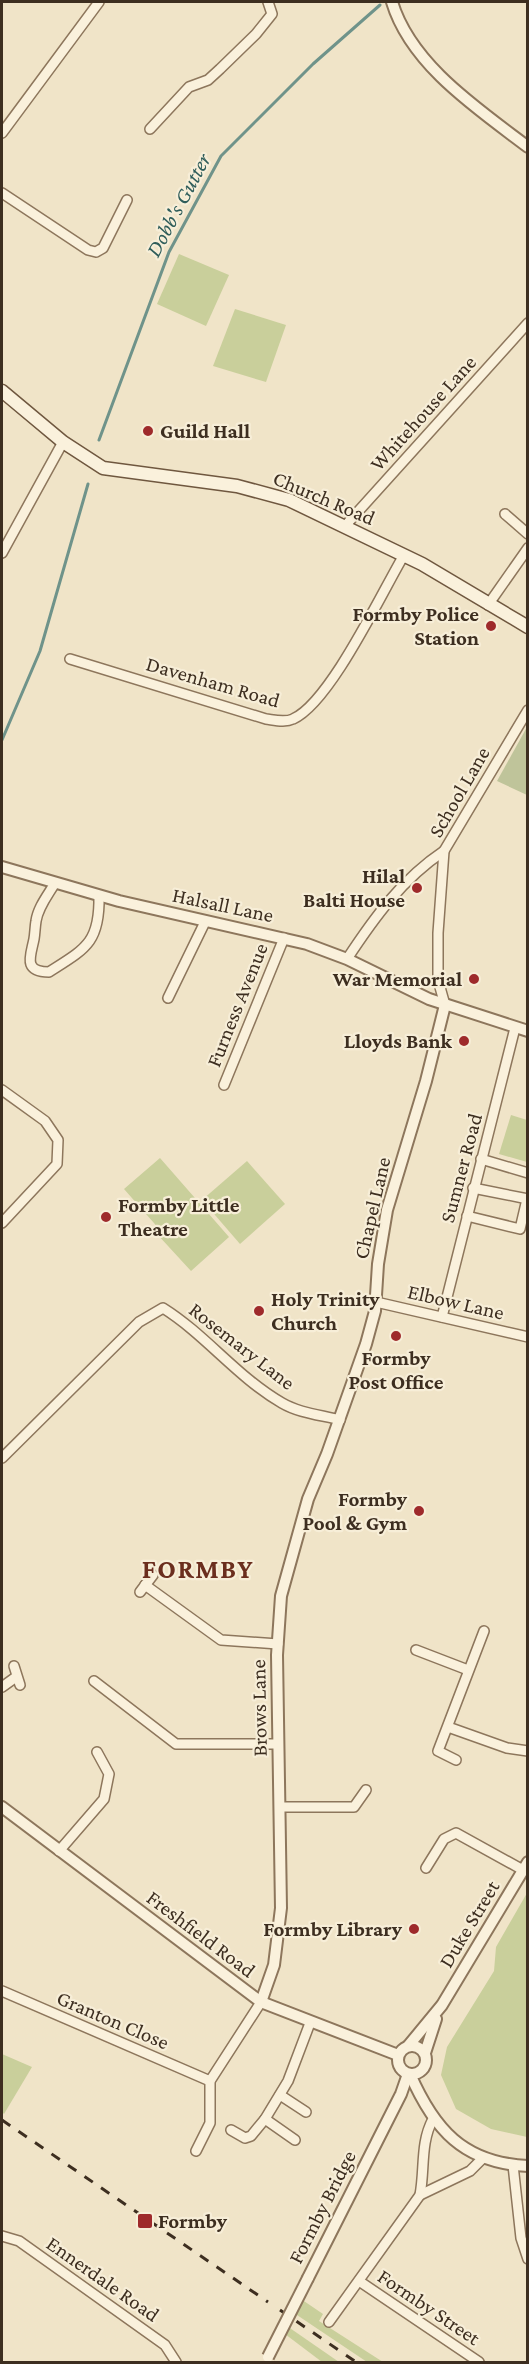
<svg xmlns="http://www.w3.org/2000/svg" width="529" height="2364" font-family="'Crimson Pro',serif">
<rect width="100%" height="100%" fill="#f0e4c8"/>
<g fill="#c9cf9b">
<polygon points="179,254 229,275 206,326 157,304"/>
<polygon points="235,309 286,325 266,382 213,366"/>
<polygon points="511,1115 527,1120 527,1162 499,1154"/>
<polygon points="160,1158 229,1237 191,1271 157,1234 161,1231 124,1189"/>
<polygon points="247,1161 285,1204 240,1244 202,1200"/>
<polygon points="527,1893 528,2137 527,2137 491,2129 456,2109 441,2075 447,2047 494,1971 496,1947"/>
<polygon points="2,2054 32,2067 4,2114 2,2112"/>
<polygon points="298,2297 323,2314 319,2321 383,2362 367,2362 291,2311"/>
<polygon points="284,2324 339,2362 322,2362 281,2331"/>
</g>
<polygon fill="#bfc49a" points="527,727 528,795 527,795 497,781"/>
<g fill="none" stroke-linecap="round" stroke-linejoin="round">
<g stroke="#6f938a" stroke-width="3">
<polyline points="99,440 169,252 221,156 313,64 380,5"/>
<polyline points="2,740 40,651 88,484"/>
</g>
<defs>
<g id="minor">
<polyline points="150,129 189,87 208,80 220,69 256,34 272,14 268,2"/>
<polyline points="2,133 99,2"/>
<polyline points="2,193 88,250 96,252 103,248 127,200"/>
<polyline points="505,514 528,534"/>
<polyline points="345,526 528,323"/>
<polyline points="2,553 63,442"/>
<polyline points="488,605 528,548"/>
<path d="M70,659L266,719C274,720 285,723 293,719C330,703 382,592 404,555"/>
<path d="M55,883C48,895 38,907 36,921C35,927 35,933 34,939C31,955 22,972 49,972C85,949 100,943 99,896"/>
<path d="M347,959C374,918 402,879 444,851"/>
<polyline points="168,998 205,922"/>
<polyline points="445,1005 438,980 438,933 444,851 528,710"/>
<polyline points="224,1085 284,938"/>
<polyline points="2,1090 45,1121 58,1140 57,1164 2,1223"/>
<polyline points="481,1159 528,1173"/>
<polyline points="473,1188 528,1199"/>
<polyline points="467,1216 520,1229 527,1199"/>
<polyline points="376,1302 528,1337"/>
<polyline points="442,1317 515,1028"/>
<path d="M2,1458L139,1322L163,1308C206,1335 237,1377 282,1403C299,1413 321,1415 340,1420"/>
<polyline points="145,1585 221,1640 278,1644"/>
<polyline points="140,1592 153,1575"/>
<polyline points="416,1650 468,1670"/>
<polyline points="14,1666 20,1685"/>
<polyline points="94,1681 176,1744 278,1744"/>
<polyline points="2,1687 16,1677"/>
<polyline points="448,1727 507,1748 528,1751"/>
<polyline points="456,1760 438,1751 484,1631"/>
<polyline points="280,1807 354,1807 366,1790"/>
<polyline points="59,1851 104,1799 109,1774 97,1752"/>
<polyline points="426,1868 444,1839 456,1833 523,1870"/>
<polyline points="2,1991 210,2081"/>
<polyline points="280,2095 306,2112"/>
<polyline points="231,2130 245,2138 251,2136 265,2119"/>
<polyline points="295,2140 265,2119 288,2081 310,2023"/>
<polyline points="196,2151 210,2123 210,2081 261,2002"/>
<polyline points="513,2165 521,2238 528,2259"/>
<polyline points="420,2195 470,2171 483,2158"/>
<polyline points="2,2236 19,2241 165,2345 176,2362"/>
<polyline points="359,2281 479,2362"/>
<path d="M329,2322L420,2195C425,2169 420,2143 433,2119"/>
</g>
<g id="tertiary">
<path d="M392,2C411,65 478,109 528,147"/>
<polyline points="2,867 119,901 307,944 347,959 429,999 528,1031"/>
<polyline points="2,1807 261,2002 398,2055"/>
<polyline points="261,2002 274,1965 281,1908 277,1655 281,1596 308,1499 327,1454 366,1344 375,1311 378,1264 387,1210 426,1081 445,1005"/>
<polyline points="409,2045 442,2005 528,1862"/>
<circle cx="412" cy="2060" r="14"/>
<polyline points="425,2053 436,2019"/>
<path d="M410,2074C434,2129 463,2163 528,2166"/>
<polyline points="308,2278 401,2094 408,2074"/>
</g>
<polyline id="secondary" points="2,391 63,442 103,468 237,486 289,500 422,564 528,627"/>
</defs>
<use href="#minor" stroke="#8d765c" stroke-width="12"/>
<use href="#tertiary" stroke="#8d765c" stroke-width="14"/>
<use href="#secondary" stroke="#6f573f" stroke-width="15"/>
<use href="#minor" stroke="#faf1dc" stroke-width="9"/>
<use href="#tertiary" stroke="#faf1dc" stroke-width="10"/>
<use href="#secondary" stroke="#faf1dc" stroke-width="12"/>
<g stroke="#3d2e20" stroke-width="3" stroke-dasharray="10 10" stroke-linecap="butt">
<polyline points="2,2120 268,2302"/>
<polyline points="280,2310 356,2362"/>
</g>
<defs>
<polyline id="tertiary-bridge" points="268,2357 308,2278"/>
</defs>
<use href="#tertiary-bridge" stroke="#8d765c" stroke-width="14" stroke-linecap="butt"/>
<use href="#tertiary-bridge" stroke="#faf1dc" stroke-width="10"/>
</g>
<g fill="#9e2a2b" stroke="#f7eed8" stroke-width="2">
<circle cx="148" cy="431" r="6"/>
<circle cx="491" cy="626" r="6"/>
<circle cx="417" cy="888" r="6"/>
<circle cx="474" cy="979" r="6"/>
<circle cx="464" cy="1041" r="6"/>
<circle cx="106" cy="1217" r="6"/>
<circle cx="259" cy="1311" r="6"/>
<circle cx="396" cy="1336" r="6"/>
<circle cx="419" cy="1511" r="6"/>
<circle cx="414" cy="1929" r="6"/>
<rect x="137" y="2213" width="16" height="16" rx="3"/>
</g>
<g text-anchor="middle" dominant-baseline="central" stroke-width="4.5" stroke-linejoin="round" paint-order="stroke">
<g font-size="21" fill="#3d2e20" stroke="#f7eed8">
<text transform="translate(423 413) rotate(-48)">Whitehouse Lane</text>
<text transform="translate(324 498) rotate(23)">Church Road</text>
<text transform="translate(213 682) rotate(16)">Davenham Road</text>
<text transform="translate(459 792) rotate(-60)">School Lane</text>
<text transform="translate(223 905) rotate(12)">Halsall Lane</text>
<text transform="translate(237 1005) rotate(-68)">Furness Avenue</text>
<text transform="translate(461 1168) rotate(-75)">Sumner Road</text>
<text transform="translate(372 1208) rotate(-77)">Chapel Lane</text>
<text transform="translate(456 1302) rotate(13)">Elbow Lane</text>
<text transform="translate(242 1346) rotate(38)">Rosemary Lane</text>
<text transform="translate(259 1708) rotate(-91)">Brows Lane</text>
<text transform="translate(469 1924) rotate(-59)">Duke Street</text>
<text transform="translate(201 1934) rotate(37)">Freshfield Road</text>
<text transform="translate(113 2020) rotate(23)">Granton Close</text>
<text transform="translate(322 2207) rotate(-63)">Formby Bridge</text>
<text transform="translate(103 2279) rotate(35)">Ennerdale Road</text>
<text transform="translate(429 2307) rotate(34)">Formby Street</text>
</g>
<g font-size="21" font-weight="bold" fill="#3d2e20" stroke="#f7eed8" text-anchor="end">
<text x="160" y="431" text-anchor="start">Guild Hall</text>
<text x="479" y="614">Formby Police<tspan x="479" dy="24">Station</tspan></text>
<text x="405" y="876">Hilal<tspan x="405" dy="24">Balti House</tspan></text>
<text x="462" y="979">War Memorial</text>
<text x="452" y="1041">Lloyds Bank</text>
<text x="118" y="1205" text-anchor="start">Formby Little<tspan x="118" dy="24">Theatre</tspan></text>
<text x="271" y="1299" text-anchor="start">Holy Trinity<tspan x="271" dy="24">Church</tspan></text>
<text x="396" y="1358" text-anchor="middle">Formby<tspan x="396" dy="24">Post Office</tspan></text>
<text x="407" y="1499">Formby<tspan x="407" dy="24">Pool &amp; Gym</tspan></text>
<text x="402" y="1929">Formby Library</text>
<text x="158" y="2221" text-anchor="start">Formby</text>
</g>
<g font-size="22" font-style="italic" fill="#2f5d5a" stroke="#f7eed8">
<text transform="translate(178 205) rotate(-62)">Dobb's Gutter</text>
</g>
<g font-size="27" font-weight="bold" letter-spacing="1.5" fill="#6b2e1e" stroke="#f7eed8">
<text x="198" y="1569">FORMBY</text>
</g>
</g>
<rect width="529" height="2364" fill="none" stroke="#3d2e20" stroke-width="6"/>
</svg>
